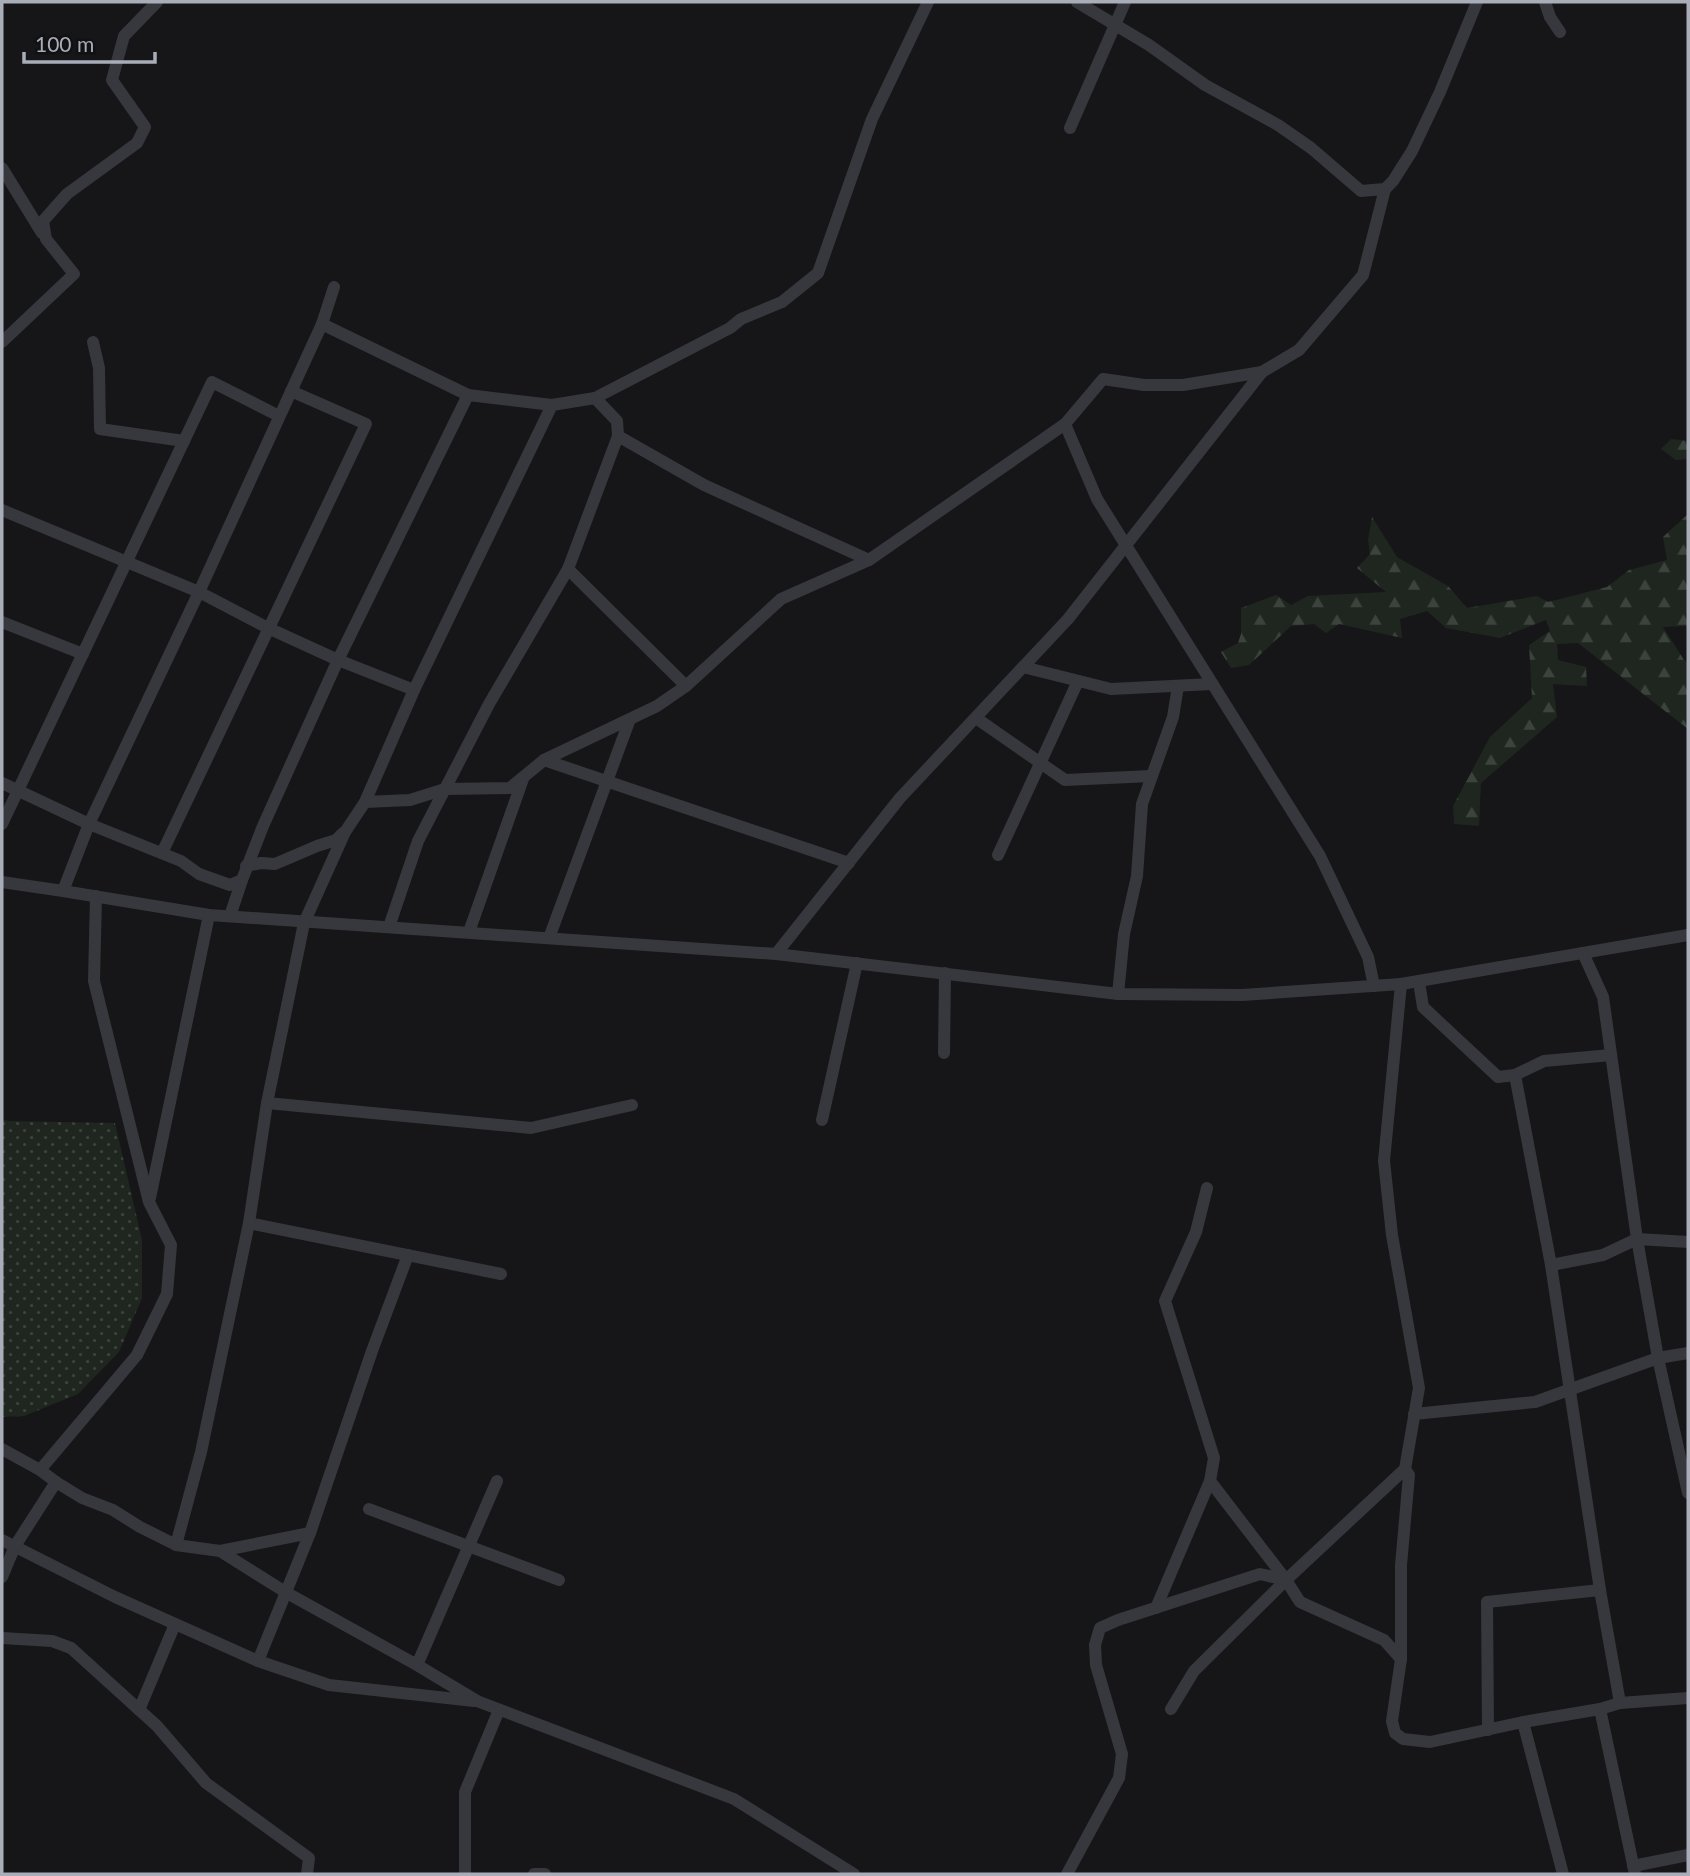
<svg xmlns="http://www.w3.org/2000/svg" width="1690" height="1876" font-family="Lato,sans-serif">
<defs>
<pattern id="grass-dots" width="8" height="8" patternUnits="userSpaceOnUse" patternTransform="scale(1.75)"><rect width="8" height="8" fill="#1e261f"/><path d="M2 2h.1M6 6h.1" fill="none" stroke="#3c433d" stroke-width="1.8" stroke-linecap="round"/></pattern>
<pattern id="forest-firs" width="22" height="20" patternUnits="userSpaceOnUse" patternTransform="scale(1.75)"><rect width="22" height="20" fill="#1e261f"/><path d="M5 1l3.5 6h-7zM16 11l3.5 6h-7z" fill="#3c433d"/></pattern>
</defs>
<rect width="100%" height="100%" fill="#161618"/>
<polygon fill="url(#grass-dots)" points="2,1119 9,1121 115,1123 142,1240 142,1298 119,1352 78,1394 24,1416 2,1417"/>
<g fill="url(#forest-firs)">
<polygon points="1671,439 1688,441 1688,459 1676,460 1661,449"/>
<polygon points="1688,514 1688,626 1663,627 1684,660 1688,663 1688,729 1578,643 1557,644 1558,660 1586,667 1587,686 1553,684 1557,717 1481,783 1479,826 1454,824 1453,806 1490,737 1532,698 1529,645 1550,631 1546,620 1500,638 1446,628 1427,611 1400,619 1402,638 1339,624 1326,633 1314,624 1291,626 1249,665 1231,668 1221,652 1238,643 1241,634 1241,608 1276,595 1291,605 1308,596 1386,592 1357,568 1370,554 1368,540 1372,517 1397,557 1448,586 1467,608 1537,596 1548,602 1607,587 1629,570 1667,560 1663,537"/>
</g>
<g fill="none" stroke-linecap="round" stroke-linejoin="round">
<g stroke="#37383d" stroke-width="12">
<polyline points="1077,2 1149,45 1205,85 1278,125 1311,148 1361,191 1385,189 1393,181 1412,151 1440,92 1477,2"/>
<polyline points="1545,2 1550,17 1560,32"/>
<polyline points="1070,128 1125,2"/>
<polyline points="2,168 42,233"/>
<polyline points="322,324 468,395 552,405"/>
<polyline points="2,342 74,274 46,239 43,221 67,194 137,143 145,127 112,80 124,36 157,2"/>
<polyline points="93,342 99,368 100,429 184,441"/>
<polyline points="1065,424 1097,499 1320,856 1368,957 1374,986"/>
<polyline points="618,436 704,485 869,560"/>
<polyline points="2,510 199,592 268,628 338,660 414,690"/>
<polyline points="568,569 686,686"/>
<polyline points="2,622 83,654"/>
<polyline points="1023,667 1111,689 1212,684"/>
<polyline points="976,718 1065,780 1151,776"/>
<polyline points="544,760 849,863"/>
<polyline points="2,783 89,824 181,861 199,874 230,885 242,880 230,916"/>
<polyline points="365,802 410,800 445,789 510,788 544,760 657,706 686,686 781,599 869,560 1065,424 1103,379 1144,385 1183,385 1262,372 1299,350 1363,275 1385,189"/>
<polyline points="2,824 212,382 279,416"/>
<polyline points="162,853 366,424 291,391"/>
<polyline points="998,855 1078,681"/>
<polyline points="246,866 261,863 275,864 317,846 336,840 343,833"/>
<polyline points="242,880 263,826 338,660 468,395"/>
<polyline points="2,882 63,891 209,915 776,954 1118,994 1242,995 1401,984 1688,935"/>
<polyline points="63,891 89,824 199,592 322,324 334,287"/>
<polyline points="389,927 418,841 489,704 568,569 618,436 617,421 595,398"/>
<polyline points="469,932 523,779"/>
<polyline points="549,938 630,719"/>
<polyline points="1583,953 1603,997 1637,1239 1658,1358 1688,1493"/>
<polyline points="776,954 900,798 1068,619 1262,372"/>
<polyline points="1419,982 1423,1007 1498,1077 1515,1075 1544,1061 1611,1055"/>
<polyline points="1118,994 1124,934 1137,876 1142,804 1173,717 1178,686"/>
<polyline points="944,1053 945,973"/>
<polyline points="1515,1075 1551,1265 1600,1590 1620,1703"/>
<polyline points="267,1103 531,1128 632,1105"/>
<polyline points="822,1120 857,963"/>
<polyline points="150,1198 209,915"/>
<polyline points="249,1223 501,1274"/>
<polyline points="1551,1265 1603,1255 1637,1239 1688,1242"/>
<polyline points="1414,1414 1535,1402 1658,1358 1688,1353"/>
<polyline points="2,1449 40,1470 56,1482 82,1498 113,1510 140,1527 176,1545 220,1551 287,1593 417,1665 477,1701 734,1799 854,1874"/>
<polyline points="1405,1469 1409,1475 1401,1565 1401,1659 1392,1721 1395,1733 1403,1739 1430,1742 1523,1722 1600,1709 1620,1703 1688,1698"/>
<polyline points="40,1470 137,1355 167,1294 171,1245 149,1202 94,981 96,896"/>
<polyline points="1210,1481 1286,1580 1300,1602 1384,1640 1401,1659"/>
<polyline points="369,1509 559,1580"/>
<polyline points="2,1540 115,1597 258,1661 329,1685 474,1701"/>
<polyline points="176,1545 201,1452 249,1223 267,1103 304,923 345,832 365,802 414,690 552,405 595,398 730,328 741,319 782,302 818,273 872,119 928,2"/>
<polyline points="220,1551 310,1533 372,1351 408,1255"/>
<polyline points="2,1577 15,1546 56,1482"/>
<polyline points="1156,1608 1210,1481 1214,1458 1165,1301 1196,1232 1207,1188"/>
<polyline points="2,1638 52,1641 71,1648 157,1726 206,1783 309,1858 307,1874"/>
<polyline points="258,1661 310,1533"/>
<polyline points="417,1665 497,1481"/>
<polyline points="1171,1709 1194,1671 1286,1580"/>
<polyline points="1600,1709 1635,1874"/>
<polyline points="139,1710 175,1624"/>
<polyline points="1523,1722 1563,1874"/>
<polyline points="1488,1730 1487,1602 1600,1590"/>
<polyline points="1633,1866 1688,1855"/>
<polyline points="465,1874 465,1792 499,1710"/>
<polyline points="534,1874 545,1874"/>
<polyline points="1067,1874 1119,1778 1122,1754 1096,1665 1095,1645 1100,1628 1118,1620 1260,1574 1286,1580 1405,1469 1419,1388 1392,1235 1384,1161 1401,984"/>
</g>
</g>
<rect width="1690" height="1876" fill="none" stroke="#a8adb8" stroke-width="7"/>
<path d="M24 52v10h131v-10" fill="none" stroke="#a8adb8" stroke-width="3.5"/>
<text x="35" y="52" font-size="21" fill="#a8adb8" stroke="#111113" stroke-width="5" paint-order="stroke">100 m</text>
</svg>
